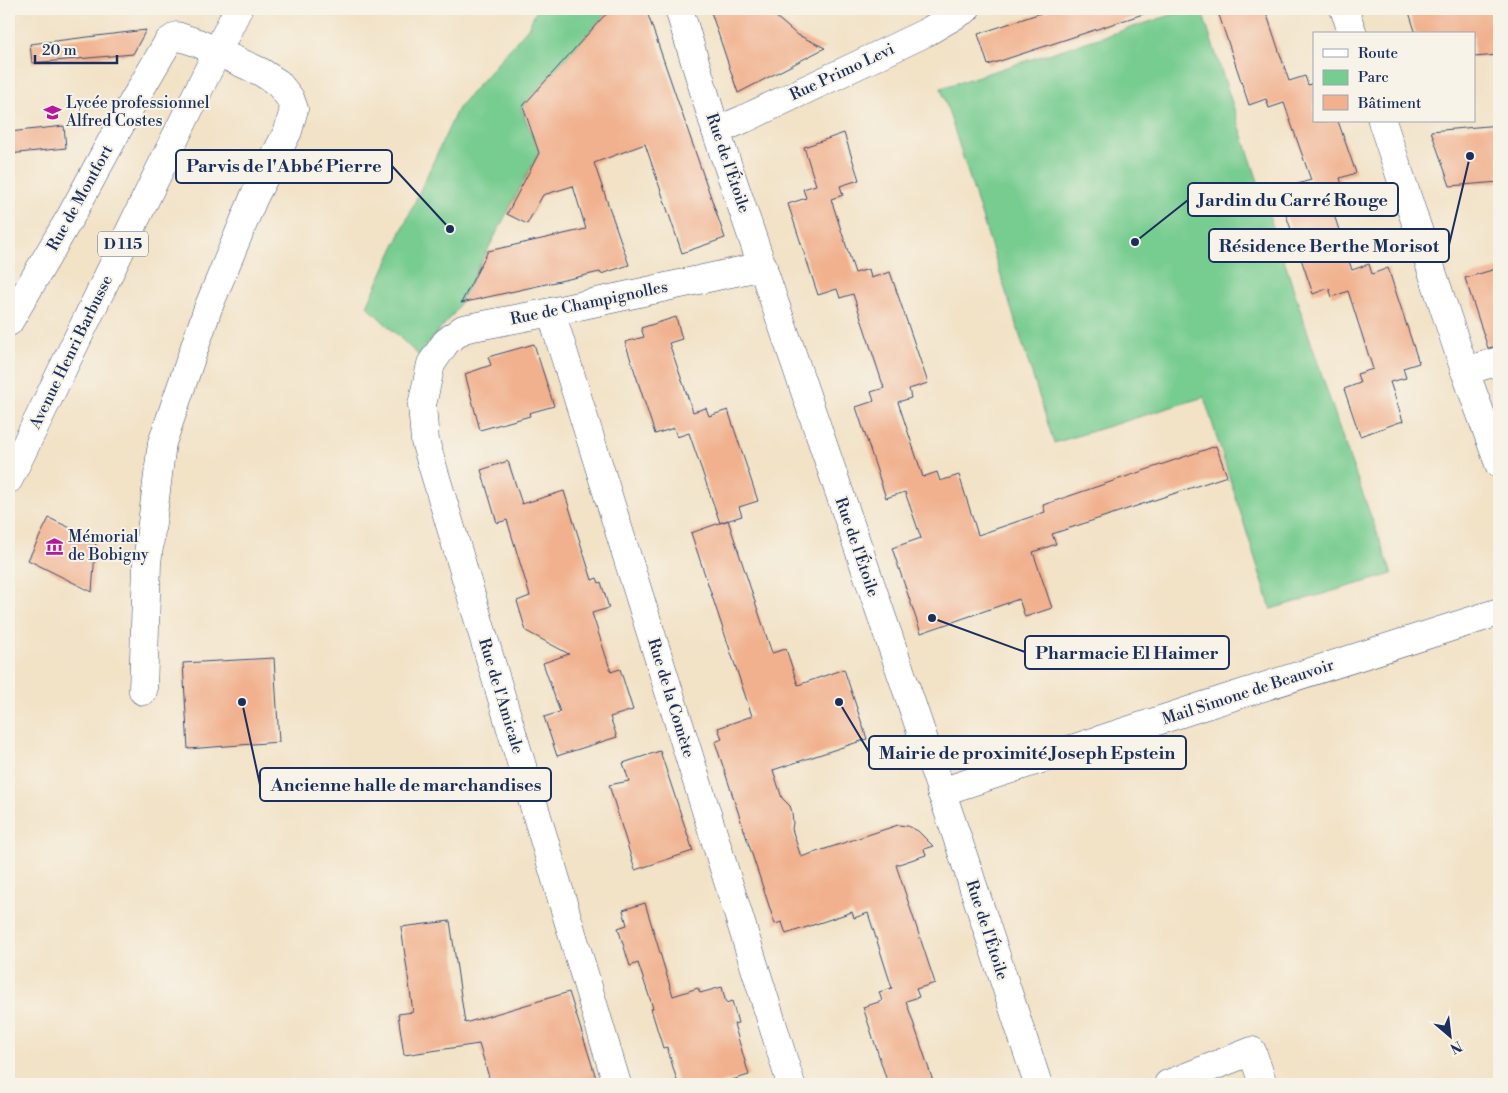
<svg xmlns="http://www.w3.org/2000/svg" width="1508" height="1093" font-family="'Libre Bodoni',serif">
<rect width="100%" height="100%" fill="#f7f3e8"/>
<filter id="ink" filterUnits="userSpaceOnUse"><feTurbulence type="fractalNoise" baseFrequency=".02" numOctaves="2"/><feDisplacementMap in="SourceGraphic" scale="10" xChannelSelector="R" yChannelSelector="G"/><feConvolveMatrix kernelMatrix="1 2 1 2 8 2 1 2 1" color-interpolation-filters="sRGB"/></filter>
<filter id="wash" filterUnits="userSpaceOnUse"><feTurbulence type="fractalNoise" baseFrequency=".0096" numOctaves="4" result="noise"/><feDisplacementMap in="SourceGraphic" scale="20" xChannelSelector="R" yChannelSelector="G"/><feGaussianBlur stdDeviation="1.12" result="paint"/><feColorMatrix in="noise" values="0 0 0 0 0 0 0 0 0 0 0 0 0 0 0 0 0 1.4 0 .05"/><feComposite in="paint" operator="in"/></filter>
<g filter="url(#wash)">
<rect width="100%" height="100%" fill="#f2e2c6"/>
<g fill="#77cc90" stroke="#497e77">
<polygon points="537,9 610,9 521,108 539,152 455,312 418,355 367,306 458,108 528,28"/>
<polygon points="1190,9 1201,9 1345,445 1392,574 1271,609 1204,397 1054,443 941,88"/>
</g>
<g id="blocks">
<g fill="#f1b18e">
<polygon points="613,9 646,9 725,238 682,253 645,144 594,163 629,265 601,274 600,272 461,303 488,251 586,229 573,186 543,195 527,224 507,214 539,153 523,106 603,17"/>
<polygon points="710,9 767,9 796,34 825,48 738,93"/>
<polygon points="1053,9 1145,9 1146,13 988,65 978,34"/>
<polygon points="1217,9 1265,9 1289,81 1305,76 1308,85 1314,83 1314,121 1338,121 1356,173 1340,178 1343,188 1327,193 1352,270 1369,264 1372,274 1388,268 1419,363 1403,368 1406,378 1390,382 1403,421 1360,436 1344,389 1360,383 1357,374 1373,369 1348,291 1332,297 1329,288 1313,294 1281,200 1297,194 1294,185 1311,180 1284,103 1269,108 1266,99 1249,105"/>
<polygon points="1408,9 1499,9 1499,55 1474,57 1474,34 1416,34"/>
<polygon points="146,30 133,54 32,63 30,44"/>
<polygon points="1499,125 1499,182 1450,186 1431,131"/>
<polygon points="64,126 66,148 9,154 9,132"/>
<polygon points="844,133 859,180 840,186 843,195 831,199 855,273 869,269 871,278 890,272 928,383 909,389 911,398 898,402 923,477 937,472 940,481 959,475 978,535 1045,512 1043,505 1216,446 1227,476 1052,534 1056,544 1033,552 1052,608 1025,617 1019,599 921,633 892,548 921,538 905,492 886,498 856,407 874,401 871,392 884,388 853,294 840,298 837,289 818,295 788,204 806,198 803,189 816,185 804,147"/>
<polygon points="1499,268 1499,346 1488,348 1465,278"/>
<polygon points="676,317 682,339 669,343 693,412 706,408 709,416 728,410 758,501 739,507 742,516 720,523 689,433 677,437 674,428 655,434 625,342 644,337 641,328"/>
<polygon points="534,344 554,406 529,413 530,416 480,430 465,374 491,365 488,357"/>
<polygon points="508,461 522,504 564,491 592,580 597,578 599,583 601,582 609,608 592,613 611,672 620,669 633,710 610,717 617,737 557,756 544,717 560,712 543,663 569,654 526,631 517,601 530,596 507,520 497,523 481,470"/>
<polygon points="49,518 96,540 92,592 28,560"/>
<polygon points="728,520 772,653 786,649 798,685 844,669 867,739 773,770 782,798 790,806 792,812 793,823 792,829 801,857 898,825 908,826 918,831 933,846 924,849 926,855 896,865 935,983 916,989 919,997 906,1001 934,1084 888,1084 863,1007 882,1001 879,992 892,988 868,913 854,918 852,912 786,934 782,922 775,924 715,742 722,739 718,728 752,716 691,533"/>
<polygon points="274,658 279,742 188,749 183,663"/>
<polygon points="660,751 693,851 635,870 609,785 629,781 623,763"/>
<polygon points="645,903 673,996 698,988 700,993 722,987 726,1003 732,1001 738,1023 734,1024 749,1075 718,1084 678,1084 667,1047 663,1048 651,1009 653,1008 638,963 630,966 618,928 627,925 623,910"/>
<polygon points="450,921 465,1023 569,992 598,1084 491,1084 479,1044 404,1055 398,1014 413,1012 401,927"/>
</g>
</g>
</g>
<g filter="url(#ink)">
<use href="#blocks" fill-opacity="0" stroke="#3b4a6e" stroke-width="1"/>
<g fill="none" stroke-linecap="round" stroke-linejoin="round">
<defs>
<g id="minor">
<polyline points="679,9 716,131 958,840 1038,1084"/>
<polyline points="1344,9 1353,34"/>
<polyline points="1382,121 1465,371 1499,464"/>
<polyline points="716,131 744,119 925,33 966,9"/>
<polyline points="551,312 791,1084"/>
<polyline points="9,322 72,214 130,107 168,42 177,36 198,43 261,72 278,83 290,98 294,109 288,131 254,197 208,308 162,443 147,563 143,691"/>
<polyline points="1465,371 1499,361"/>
<polyline points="941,792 1200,707 1499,612"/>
<polyline points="617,1084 425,441 422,405 431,364 446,342 463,329 551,312 763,266"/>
<polyline points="1168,1084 1252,1051 1263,1084"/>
</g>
<polyline id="major" points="9,479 238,9"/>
</defs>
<use href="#minor" stroke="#3b4a6e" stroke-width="29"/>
<use href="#major" stroke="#3b4a6e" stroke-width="29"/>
<use href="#minor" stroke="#fff" stroke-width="28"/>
<use href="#major" stroke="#fff" stroke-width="28"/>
</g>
</g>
<defs>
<symbol id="school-bare" viewBox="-9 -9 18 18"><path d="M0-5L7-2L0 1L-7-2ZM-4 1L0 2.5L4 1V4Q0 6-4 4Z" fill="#b5179e" stroke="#f7f3e8" stroke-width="2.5" paint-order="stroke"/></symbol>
<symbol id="museum-bare" viewBox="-9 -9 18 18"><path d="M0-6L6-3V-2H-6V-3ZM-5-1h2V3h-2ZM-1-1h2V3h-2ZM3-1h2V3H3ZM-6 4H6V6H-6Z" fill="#b5179e" stroke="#f7f3e8" stroke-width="2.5" paint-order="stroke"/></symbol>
</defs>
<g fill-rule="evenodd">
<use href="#school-bare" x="40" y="100" width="25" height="25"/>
<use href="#museum-bare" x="42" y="534" width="25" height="25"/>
</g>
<g text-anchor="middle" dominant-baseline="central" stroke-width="4" stroke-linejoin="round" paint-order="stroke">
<rect fill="#f7f3e8" stroke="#5d6a87" stroke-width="1" x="98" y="231.5" width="50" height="25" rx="4"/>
<g font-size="15" font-weight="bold" fill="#1b2f5e">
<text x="123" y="244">D 115</text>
</g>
<g font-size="16" fill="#1b2f5e" stroke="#f7f3e8">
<text transform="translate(842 72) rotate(-25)">Rue Primo Levi</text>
<text transform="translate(728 163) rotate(71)">Rue de l'Étoile</text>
<text transform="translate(80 198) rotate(-61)">Rue de Montfort</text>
<text transform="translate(589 303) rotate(-12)">Rue de Champignolles</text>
<text transform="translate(71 352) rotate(-64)">Avenue Henri Barbusse</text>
<text transform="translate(857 547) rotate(71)">Rue de l'Étoile</text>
<text transform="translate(1248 692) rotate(-18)">Mail Simone de Beauvoir</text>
<text transform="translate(501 696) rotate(73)">Rue de l'Amicale</text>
<text transform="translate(671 698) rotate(73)">Rue de la Comète</text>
<text transform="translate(987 930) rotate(72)">Rue de l'Étoile</text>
</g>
<g font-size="16" fill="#1b2f5e" stroke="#f7f3e8" text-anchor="start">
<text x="66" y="103">Lycée professionnel<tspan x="66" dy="18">Alfred Costes</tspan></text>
<text x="68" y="537">Mémorial<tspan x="68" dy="18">de Bobigny</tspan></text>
</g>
</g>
<path fill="none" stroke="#1b2f5e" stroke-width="2" d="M450 229L392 166M1135 242L1188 200M1470 156L1449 245M932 618L1025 652M839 702L869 752M242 702L260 785"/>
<g fill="#1b2f5e" stroke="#f7f3e8" stroke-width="2">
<circle cx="450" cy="229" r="5"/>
<circle cx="1135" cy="242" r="5"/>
<circle cx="1470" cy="156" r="5"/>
<circle cx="932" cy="618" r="5"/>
<circle cx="839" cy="702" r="5"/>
<circle cx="242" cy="702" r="5"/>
</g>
<g fill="#f7f3e8" stroke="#1b2f5e" stroke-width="2">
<rect x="176" y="150" width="216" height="33" rx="5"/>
<rect x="1188" y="183" width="210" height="33" rx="5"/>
<rect x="1209" y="229" width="240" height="33" rx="5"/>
<rect x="1025" y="636" width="204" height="33" rx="5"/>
<rect x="869" y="736" width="317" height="33" rx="5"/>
<rect x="260" y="768" width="291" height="33" rx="5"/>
</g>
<g font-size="18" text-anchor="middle" font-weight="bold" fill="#1b2f5e">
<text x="284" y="172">Parvis de l'Abbé Pierre</text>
<text x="1293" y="206">Jardin du Carré Rouge</text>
<text x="1329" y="252">Résidence Berthe Morisot</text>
<text x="1127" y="659">Pharmacie El Haimer</text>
<text x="1027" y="759">Mairie de proximité Joseph Epstein</text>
<text x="406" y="791">Ancienne halle de marchandises</text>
</g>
<rect width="1508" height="1093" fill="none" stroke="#f7f3e8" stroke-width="30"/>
<rect x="1313" y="32" width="162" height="90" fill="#f7f3e8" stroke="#9fa5b1"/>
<rect x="1323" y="49" width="25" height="8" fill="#ffffff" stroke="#9fa5b1"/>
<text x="1358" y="58" font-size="15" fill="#1b2f5e">Route</text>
<rect x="1323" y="70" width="25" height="15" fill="#77cc90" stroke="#9fa5b1"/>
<text x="1358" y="82" font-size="15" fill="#1b2f5e">Parc</text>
<rect x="1323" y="95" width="25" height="15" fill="#f1b18e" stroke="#9fa5b1"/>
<text x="1358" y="108" font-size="15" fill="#1b2f5e">Bâtiment</text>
<g transform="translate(1450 1036) rotate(152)" stroke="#f7f3e8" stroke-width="4" paint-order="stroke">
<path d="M0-4L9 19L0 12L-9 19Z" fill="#1b2f5e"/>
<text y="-8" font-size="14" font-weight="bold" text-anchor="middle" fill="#1b2f5e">N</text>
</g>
<path d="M35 55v8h82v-8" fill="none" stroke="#1b2f5e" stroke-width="2.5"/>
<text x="42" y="55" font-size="15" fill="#1b2f5e" stroke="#f7f3e8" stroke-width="4" paint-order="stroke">20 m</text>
</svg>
